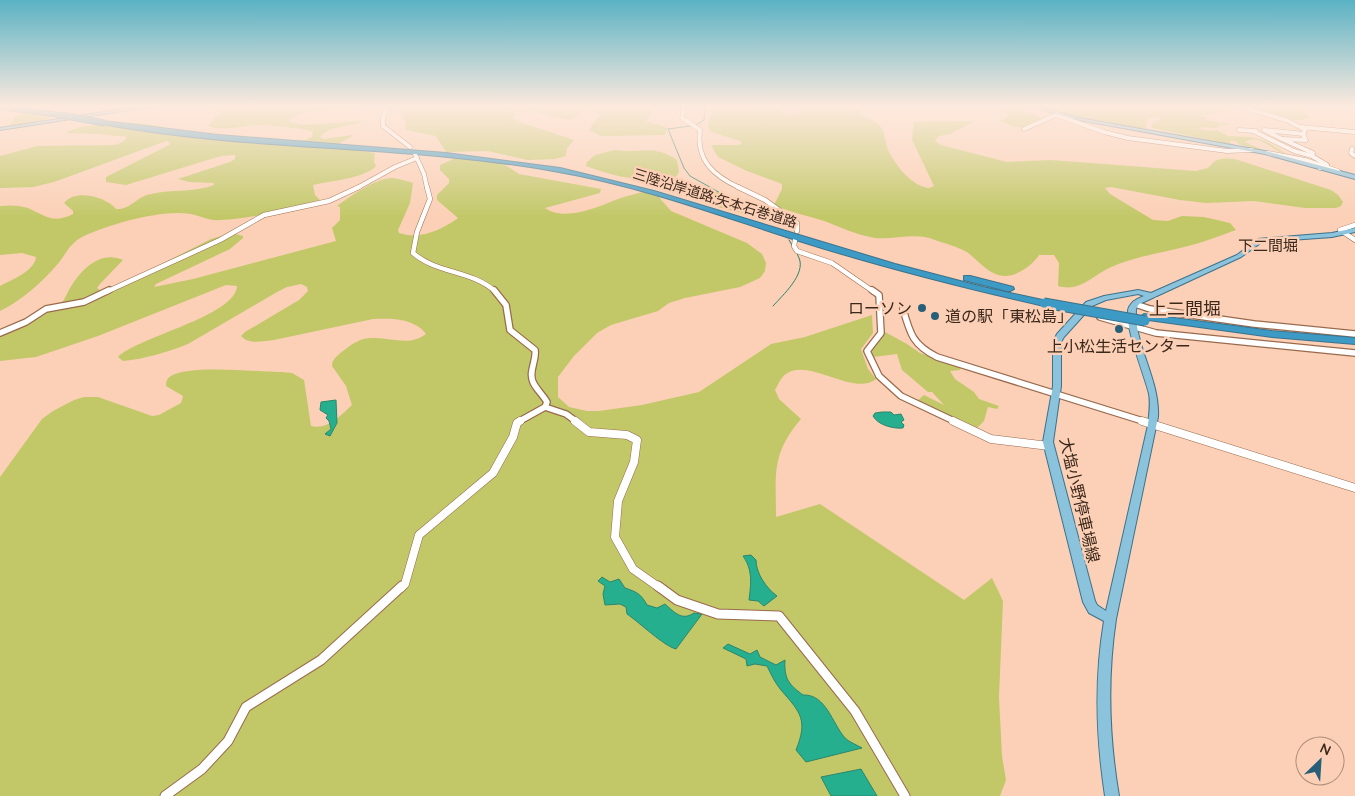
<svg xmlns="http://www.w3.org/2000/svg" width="1355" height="796" font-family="Quicksand,'Noto Sans JP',sans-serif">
<rect width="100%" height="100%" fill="#fbd0b6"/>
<g fill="#c2c868">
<path d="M199,106H363C347,112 295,106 289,122L303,125L360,121L362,122C349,127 329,125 320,137L323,139L352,135L353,136L330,148V149L355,150L375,153L374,162L376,166C366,178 330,181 313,185L315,195L320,200C288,208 254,219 220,220C209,221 201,216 191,214C161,209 111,224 84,236C69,243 66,255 56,266C40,284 21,301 0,311V286C11,280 35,271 36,257L22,253L0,255V206C9,205 19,205 28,208C46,216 53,224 73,214V211L64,203C75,188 107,197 116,209C131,210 137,196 151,194C172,189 193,193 214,185V183L189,182L178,179L230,162L235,159V155L221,156L126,185L106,182V177L169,145L170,142L166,141L54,182L33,187L0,188V156L37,146L116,145L124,141L127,137L99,134L65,133L80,127L120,123H140L207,135L284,141L305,140L312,137L313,132L308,130C292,128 276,125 260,125C242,125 226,132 208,126L221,111Z"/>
<path d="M413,106H611L652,110V113L646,121L668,128L664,135L601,136L589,130L599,116L595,107H587C581,111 578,118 571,119C556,122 519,100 513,118L520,122L574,140L567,148L566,156L555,159L528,160L488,151L446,152L436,136L406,130L405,119L397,112Z"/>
<path d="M713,106H781L780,110L789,115L798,112L801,106H864L861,113C866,119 876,120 880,126C886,134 885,144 889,152C897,167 912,186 929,188L934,186L912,140L914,122L975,121L950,134L939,136L935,141L941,145L1007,162L1051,160L1196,171L1208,168C1217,157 1222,158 1235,159L1331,190L1338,195L1343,202L1341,206L1336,208H1305L1254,201L1206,203L1180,200L1111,187L1105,188L1110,194L1153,220L1168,221L1182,216L1204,217L1230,223L1236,230C1221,235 1207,241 1192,245C1163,253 1134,256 1107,269C1090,278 1079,292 1058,286L1059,263L1054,255H1039C1033,265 1017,276 1005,276C988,275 979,261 967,252C958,247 944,243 935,240C916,232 895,240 875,238C855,235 839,226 821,220C805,215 789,212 774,205L782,189V184L747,171L718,157L711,145H737L741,144V141L711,132L708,127Z"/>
<path d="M1051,106L1218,107L1225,112L1193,117H1207L1206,120L1230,124L1218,126L1219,127C1212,130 1204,125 1198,129L1210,131L1217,130L1228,136L1250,137L1266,141L1286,154C1273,152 1260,133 1245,142L1263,150L1261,151C1254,147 1241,147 1235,141H1229L1233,145L1152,128V124L1162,117L1169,116L1147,118L1146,128H1135L1066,115L1060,112L1063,110Z"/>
<path d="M1241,106H1303L1302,109L1309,118C1292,125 1259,111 1241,106Z"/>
<path d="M1005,107L1019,108L1044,119C1025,128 1020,131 1001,121L1008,116L1003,110Z"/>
<path d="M31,111H49L58,115L29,124L10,125C13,114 21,114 31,111Z"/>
<path d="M615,150C641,154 655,144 677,160L679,172L676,177C646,184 615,177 586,166L587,162L595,155Z"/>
<path d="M456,158L490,160L507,166L519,174L601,189L600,193L545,208C566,222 597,207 618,199C629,195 641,193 652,189L671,211L747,243L762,254L766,263L765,271L760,278L740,287L685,298L669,303L658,311L611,325L597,333L574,356L558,377V397L569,407L587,411H599L642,405L699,392L771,344L805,337L872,315L873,333L861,349L868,369L876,379C854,397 808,357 786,374C781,377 778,385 775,390L779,399L801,419C771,454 776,474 776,517L820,504L964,600L992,578L1003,601L999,697L1002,756L1006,780L1000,796H0V477L42,419L53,411L74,400L84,397H98L152,416L159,415L181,403L183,396L166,386C166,382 167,378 171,376C189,364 258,372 282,372L292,373L304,380L311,426C328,430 340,416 352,405L346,386L332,366C332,359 338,355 343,351C352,344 360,338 372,338C391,337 409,347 426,334C415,318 390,318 373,319L274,340C263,341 249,345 241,336L245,332L299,300L308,291L307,287L301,284L287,287L277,292L188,344C168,352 145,359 123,361L118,357C137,337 236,316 237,286L226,285L98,336L36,357L0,361V336C19,325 44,318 61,303C65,300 66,295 69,290C79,272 99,249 123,260L100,284L97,288L101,291L120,285L211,239L231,233L243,236V238L230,249L156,284L154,287L193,279L336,241L332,228L340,220V207L337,206C349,197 377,177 393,178C400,179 407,181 413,183L410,203L398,230L399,233C419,240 442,230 458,218L437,200V195L449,183V179L440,170V165Z"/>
<polygon points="705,189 722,193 746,214 718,207 686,194 694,190"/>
<polygon points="885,332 907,344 920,353 961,367 960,370 950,371 955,379 974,392 979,399 999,406 997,409 988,407 984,421 977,428 917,401 924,395 944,405 932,392 928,392 902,370 897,354 873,357 871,349"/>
</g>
<g fill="#25af8f" stroke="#2c866c">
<polygon points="336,400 337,423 330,436 325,434 331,429 329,421 326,418 328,415 320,410 321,402"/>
<path d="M882,412H891L894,415L901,414L904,420L901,422L904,425L903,428C893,429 878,425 873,416L875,413Z"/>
<path d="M751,555L756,560C756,573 766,588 777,596L764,606L758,601L749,600C751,584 753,570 743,556Z"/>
<path d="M602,577L610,582L619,579L625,588C637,592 641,594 647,605L657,608L665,604C675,613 682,621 694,613L702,614L676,649C664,646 640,623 627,614L626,607L620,604L605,605L603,594L605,586L598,581Z"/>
<path d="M728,644L750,654L757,650L760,657L776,665L785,660C784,678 788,684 803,695C826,694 832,723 845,738C849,742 857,745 862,748L806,762L796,750C808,720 801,713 781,690C775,683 771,674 767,666L755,664L747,666L746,659L723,648Z"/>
<polygon points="861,769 877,796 831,796 821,777"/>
</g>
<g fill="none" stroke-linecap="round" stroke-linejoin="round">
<g stroke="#2c866c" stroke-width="1">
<polyline points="696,125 704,120 705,106"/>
<polyline points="690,126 668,129 684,168 690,176 733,200 788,220 794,225 793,227"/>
<path d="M773,306C783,295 806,274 799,258C797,252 792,246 789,240"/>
</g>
<defs>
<g id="minor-far4">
<polyline points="390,106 383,116 383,126 410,147"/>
<path d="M684,106L682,118L700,130C696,161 714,176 740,188"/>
<polyline points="1238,106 1286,120 1300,127 1355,132"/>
<polyline points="1056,115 1104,132 1128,138 1227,151 1252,150"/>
<polyline points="1300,127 1305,130 1303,135 1306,140 1282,139 1313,153 1312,156 1327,165 1320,168"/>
<polyline points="1024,129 1058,114"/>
<polyline points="1239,130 1256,131"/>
<polyline points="1253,131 1294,151 1312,156"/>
<polyline points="1282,139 1264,130 1304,134"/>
<polyline points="1352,149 1351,153 1355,156"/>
<polyline points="1268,153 1305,160 1338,171"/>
<polyline points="415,154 424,174 427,188"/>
<polyline points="357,188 395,167 417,158"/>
</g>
<g id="minor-far3">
<path d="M427,187L430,199L417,232L413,253C437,274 472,270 496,292"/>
<polyline points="738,187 765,200 797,223 797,231"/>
<polyline points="1355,225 1340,230 1355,240"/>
<polyline points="795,240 794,246 797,251 832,263 874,292"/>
<polyline points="106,292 220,240 264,215 329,201 359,187"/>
</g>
<g id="minor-far2">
<path d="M494,290L506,305L510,330L535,350C537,361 528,371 533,382C536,389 543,395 547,402L545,407L518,422"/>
<polyline points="872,290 879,295 881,333 867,351 879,376 901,396 956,422"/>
<polyline points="1135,304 1150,309 1254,324 1355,334"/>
<path d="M903,309C910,334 913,345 937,357L1146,422"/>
<polyline points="1100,317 1156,333 1355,353"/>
<polyline points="0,333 26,322 46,309 84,302 109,290"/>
<polyline points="545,407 566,414 577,422"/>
</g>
<g id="minor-far1">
<polyline points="575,421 589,432 627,435 637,440 634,462 618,501 615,537 633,569 660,588"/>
<polyline points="953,421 991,439 1049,446"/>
<polyline points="1142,421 1355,488"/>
<polyline points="401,588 405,584 419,535 493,473 513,437 517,423 520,421"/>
</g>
<g id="minor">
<polyline points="658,586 677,600 718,614 779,616 855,711 905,796"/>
<polyline points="165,796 202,769 228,741 246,707 321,660 402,586"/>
</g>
<g id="major">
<polygon points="143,106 155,106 0,130 0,128"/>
<polygon points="1029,106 1036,106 1079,118 1265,151 1355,175 1355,179 1265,154 1079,120"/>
<path d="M1355,228V232L1332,237L1262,242L1241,257L1146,301L1139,304L1136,309C1134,346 1160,379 1158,417L1116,619C1107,679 1109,737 1119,796H1105C1096,737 1094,680 1104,621L1089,613L1083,602L1043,442L1053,386V342L1057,334L1086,302L1104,296L1138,290L1151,293L1237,255L1258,239L1332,233ZM1138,294L1144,296C1139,298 1132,301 1129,307C1122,321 1145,376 1149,394C1151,404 1149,415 1148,425L1106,611L1097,605L1095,601L1053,442L1061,386V342L1064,337L1092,306L1106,300Z"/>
</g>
<g id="highway">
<polygon points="0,106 61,113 64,115 61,117 0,109"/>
<path d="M104,121L218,135L446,153L560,168L654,191L895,264L983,287L1047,301L1048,303L1044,306C960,287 878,266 796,240C718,215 640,186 559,172C408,144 252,152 102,124L101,123Z"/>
<polygon points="964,276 970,276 1013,287 1014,289 1010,291 1007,291 964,280"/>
<polygon points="1144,314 1272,331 1355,338 1355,344 1272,337 1141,319 1140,317"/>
</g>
</defs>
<use href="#minor-far4" stroke="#9a6a4c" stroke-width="5"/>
<use href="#minor-far3" stroke="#9a6a4c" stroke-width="5.5"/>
<use href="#minor-far2" stroke="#9a6a4c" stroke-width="8"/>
<use href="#minor-far1" stroke="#9a6a4c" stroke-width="9"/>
<use href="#minor" stroke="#9a6a4c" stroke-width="11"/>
<use href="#major" stroke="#3d728a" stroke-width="2"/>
<use href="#highway" stroke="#3d728a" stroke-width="2"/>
<use href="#minor-far4" stroke="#fff" stroke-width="4"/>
<use href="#minor-far3" stroke="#fff" stroke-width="4.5"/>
<use href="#minor-far2" stroke="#fff" stroke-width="5.5"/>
<use href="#minor-far1" stroke="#fff" stroke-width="8"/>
<use href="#minor" stroke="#fff" stroke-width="9"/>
<use href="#major" fill="#8bc2dc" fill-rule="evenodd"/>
<use href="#highway" fill="#3d9ac5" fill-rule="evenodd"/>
<defs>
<polyline id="highway-bridge-far1" points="61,115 104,123"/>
<polyline id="highway-bridge" points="1044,303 1145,321"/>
</defs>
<use href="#highway-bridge-far1" stroke="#3d728a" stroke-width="7" stroke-linecap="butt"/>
<use href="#highway-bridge" stroke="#3d728a" stroke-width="11" stroke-linecap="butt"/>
<use href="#highway-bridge-far1" stroke="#3d9ac5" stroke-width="5.5"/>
<use href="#highway-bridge" stroke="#3d9ac5" stroke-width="9"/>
</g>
<linearGradient id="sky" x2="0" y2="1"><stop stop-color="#5ab2c4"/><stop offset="0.49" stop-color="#fdeade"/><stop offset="1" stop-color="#fdeade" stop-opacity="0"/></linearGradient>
<rect width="1355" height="217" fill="url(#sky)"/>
<g fill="#275e79" stroke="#fbd0b6" stroke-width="2">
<circle cx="922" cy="308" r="5"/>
<circle cx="935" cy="316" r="5"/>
<circle cx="1119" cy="329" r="5"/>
</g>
<g text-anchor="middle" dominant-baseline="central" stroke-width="5" stroke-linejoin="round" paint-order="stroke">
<g font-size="14" fill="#3c281b" stroke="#fbd0b6">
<text transform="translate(715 198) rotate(17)">三陸沿岸道路;矢本石巻道路</text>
</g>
<g font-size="15" fill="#3c281b" stroke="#fbd0b6">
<text x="1268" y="245">下二間堀</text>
</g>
<g font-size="16" fill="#3c281b" stroke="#fbd0b6" text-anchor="end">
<text x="912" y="308">ローソン</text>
<text x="945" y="316" text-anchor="start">道の駅「東松島」</text>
<text x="1119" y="346" text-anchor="middle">上小松生活センター</text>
</g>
<g font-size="16" fill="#3c281b" stroke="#fbd0b6">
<text transform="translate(1080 500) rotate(77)">大塩小野停車場線</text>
</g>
<g font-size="18" fill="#3c281b" stroke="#fbd0b6">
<text x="1185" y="308">上二間堀</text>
</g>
</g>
<g transform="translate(1320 761) rotate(25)"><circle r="24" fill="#fbd0b6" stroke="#af8d78"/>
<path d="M0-4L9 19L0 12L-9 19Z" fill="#275e79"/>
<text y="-8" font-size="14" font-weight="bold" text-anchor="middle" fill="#3c281b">N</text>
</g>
</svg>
